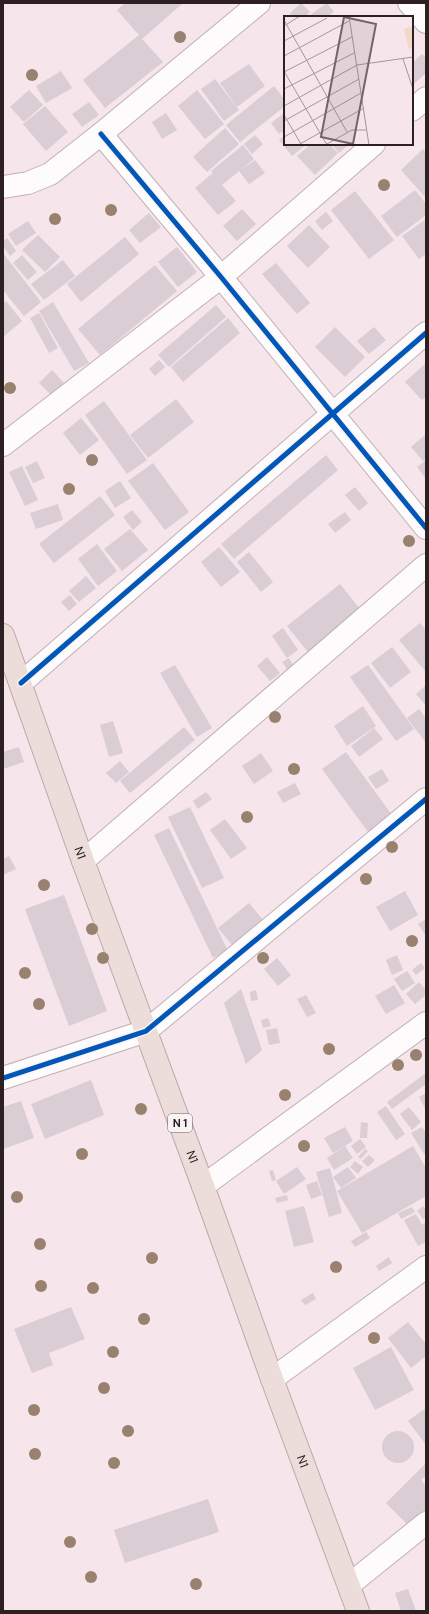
<svg xmlns="http://www.w3.org/2000/svg" width="429" height="1614" font-family="'DM Sans',sans-serif">
<rect width="100%" height="100%" fill="#f6e5ea"/>
<g fill="#dacdd4">
<polygon points="125,3 183,3 142,39 163,62 105,108 83,80 139,35 117,10"/>
<polygon points="301,3 310,12 305,17 293,17 290,13"/>
<polygon points="327,3 334,12 326,17 313,17 311,14"/>
<polygon points="422,54 426,58 426,73 413,85 412,83 412,63"/>
<polygon points="249,64 265,86 237,107 220,83"/>
<polygon points="61,71 72,88 46,103 36,86"/>
<polygon points="215,79 239,110 224,121 201,89"/>
<polygon points="274,86 285,100 285,106 240,142 226,125"/>
<polygon points="29,90 43,105 24,122 10,107"/>
<polygon points="197,90 224,124 205,139 178,106"/>
<polygon points="89,102 99,115 82,127 72,114"/>
<polygon points="45,106 68,132 46,151 23,124"/>
<polygon points="166,113 177,130 162,139 152,122"/>
<polygon points="283,114 285,117 285,130 279,134 271,123"/>
<polygon points="225,128 239,144 207,172 193,157"/>
<polygon points="255,135 263,144 252,154 244,144"/>
<polygon points="285,135 285,144 307,144 292,156 279,140"/>
<polygon points="311,144 329,144 338,153 315,175 297,156"/>
<polygon points="332,144 349,144 339,153"/>
<polygon points="243,145 254,159 222,185 236,201 218,215 195,188 213,173 211,171"/>
<polygon points="423,149 426,153 426,198 401,170"/>
<polygon points="255,160 265,173 249,184 239,171"/>
<polygon points="415,190 426,204 426,215 397,237 381,216"/>
<polygon points="355,191 394,240 369,259 331,210"/>
<polygon points="242,209 256,224 237,241 223,226"/>
<polygon points="326,212 333,221 322,230 315,221"/>
<polygon points="149,213 161,227 140,243 129,230"/>
<polygon points="426,219 426,254 419,259 402,236"/>
<polygon points="28,221 36,233 16,246 8,234"/>
<polygon points="309,225 330,247 308,268 287,246"/>
<polygon points="38,235 60,257 45,272 22,250"/>
<polygon points="125,237 139,254 81,302 67,284"/>
<polygon points="7,238 16,251 10,256 3,246 3,241"/>
<polygon points="177,247 197,272 178,287 158,262"/>
<polygon points="3,253 41,302 24,316 3,290"/>
<polygon points="22,255 37,272 28,280 13,263"/>
<polygon points="63,260 75,276 44,300 31,284"/>
<polygon points="276,263 310,303 297,314 262,274"/>
<polygon points="155,265 177,291 100,355 78,329"/>
<polygon points="6,301 22,321 3,337 3,303"/>
<polygon points="53,302 89,363 74,371 39,311"/>
<polygon points="216,305 226,317 169,367 158,355"/>
<polygon points="39,313 58,348 49,353 30,318"/>
<polygon points="228,318 240,333 183,382 171,367"/>
<polygon points="335,327 365,357 345,377 315,347"/>
<polygon points="374,327 386,340 369,354 357,341"/>
<polygon points="159,360 165,367 155,376 149,369"/>
<polygon points="426,363 426,397 422,400 405,382"/>
<polygon points="52,370 64,383 51,395 39,383"/>
<polygon points="176,399 194,422 148,458 130,435"/>
<polygon points="104,401 147,460 127,474 85,415"/>
<polygon points="81,418 99,440 80,455 63,433"/>
<polygon points="426,434 426,458 423,461 411,447"/>
<polygon points="326,455 338,470 234,559 221,544"/>
<polygon points="426,460 426,479 417,467"/>
<polygon points="37,461 45,478 33,483 25,467"/>
<polygon points="153,463 189,512 165,530 128,481"/>
<polygon points="22,466 38,500 25,506 9,472"/>
<polygon points="120,481 131,498 115,508 105,491"/>
<polygon points="355,487 368,503 359,511 345,495"/>
<polygon points="100,496 115,515 54,563 39,544"/>
<polygon points="58,504 63,520 36,529 30,513"/>
<polygon points="132,510 142,522 133,530 123,517"/>
<polygon points="345,512 351,520 335,533 328,524"/>
<polygon points="130,529 148,550 122,571 104,549"/>
<polygon points="97,544 117,571 98,586 78,559"/>
<polygon points="219,547 240,572 221,587 201,562"/>
<polygon points="249,552 273,582 261,592 237,562"/>
<polygon points="86,576 96,588 79,602 69,591"/>
<polygon points="340,584 360,609 308,652 287,626"/>
<polygon points="70,595 77,604 69,611 61,602"/>
<polygon points="420,623 426,630 426,672 399,640"/>
<polygon points="283,628 298,650 287,658 272,636"/>
<polygon points="392,647 411,672 390,688 371,663"/>
<polygon points="267,657 280,673 270,681 257,666"/>
<polygon points="289,658 293,665 287,669 282,662"/>
<polygon points="175,665 212,728 197,737 160,673"/>
<polygon points="368,665 414,729 396,741 350,677"/>
<polygon points="426,685 426,706 416,694"/>
<polygon points="363,706 376,726 347,746 334,726"/>
<polygon points="419,709 426,718 426,743 407,718"/>
<polygon points="113,721 123,753 109,757 100,725"/>
<polygon points="184,727 195,740 130,793 120,781"/>
<polygon points="374,728 383,739 359,757 351,746"/>
<polygon points="19,747 24,762 3,769 3,752"/>
<polygon points="346,752 392,815 368,832 322,769"/>
<polygon points="261,753 273,771 254,784 242,766"/>
<polygon points="120,761 129,772 116,783 106,773"/>
<polygon points="382,769 389,781 376,789 368,777"/>
<polygon points="295,783 301,794 283,803 277,792"/>
<polygon points="206,792 212,799 198,809 193,801"/>
<polygon points="190,807 224,878 202,888 168,817"/>
<polygon points="225,819 247,848 231,859 210,830"/>
<polygon points="169,828 228,951 213,958 154,835"/>
<polygon points="9,856 16,869 3,875 3,859"/>
<polygon points="405,891 418,915 390,931 376,907"/>
<polygon points="64,895 107,1011 69,1026 25,909"/>
<polygon points="249,903 268,926 237,951 218,928"/>
<polygon points="426,919 426,936 418,924"/>
<polygon points="397,955 403,970 392,975 386,960"/>
<polygon points="277,958 291,975 278,986 264,969"/>
<polygon points="421,963 425,968 416,975 412,970"/>
<polygon points="407,971 415,983 402,991 394,979"/>
<polygon points="419,982 426,990 426,995 415,1004 406,994"/>
<polygon points="394,985 405,1003 386,1014 375,996"/>
<polygon points="241,989 262,1050 246,1064 224,1003"/>
<polygon points="256,990 258,1000 251,1001 250,992"/>
<polygon points="306,995 316,1013 307,1017 297,999"/>
<polygon points="268,1018 271,1026 263,1028 261,1020"/>
<polygon points="277,1028 280,1043 269,1045 266,1030"/>
<polygon points="426,1073 426,1084 392,1109 387,1102"/>
<polygon points="91,1080 104,1115 45,1139 31,1104"/>
<polygon points="426,1093 426,1110 419,1097"/>
<polygon points="21,1101 34,1138 3,1149 3,1107"/>
<polygon points="386,1106 405,1134 396,1140 377,1112"/>
<polygon points="409,1107 421,1122 412,1130 400,1114"/>
<polygon points="361,1122 368,1123 367,1138 360,1138"/>
<polygon points="345,1127 353,1141 333,1153 324,1138"/>
<polygon points="422,1127 426,1133 426,1153 424,1154 411,1133"/>
<polygon points="360,1139 366,1147 357,1154 351,1146"/>
<polygon points="345,1146 353,1158 334,1170 327,1158"/>
<polygon points="413,1146 426,1168 426,1196 362,1233 337,1191"/>
<polygon points="365,1149 368,1151 361,1159 358,1157"/>
<polygon points="369,1155 375,1160 368,1167 362,1161"/>
<polygon points="355,1161 363,1167 358,1174 350,1167"/>
<polygon points="297,1167 306,1179 284,1194 276,1181"/>
<polygon points="348,1167 356,1178 341,1188 333,1177"/>
<polygon points="330,1168 342,1213 329,1217 316,1172"/>
<polygon points="273,1170 276,1180 272,1181 269,1171"/>
<polygon points="317,1181 322,1195 311,1199 306,1185"/>
<polygon points="287,1195 288,1200 277,1203 275,1198"/>
<polygon points="304,1206 314,1242 294,1247 285,1211"/>
<polygon points="423,1206 426,1209 426,1217 423,1219 417,1211"/>
<polygon points="412,1207 415,1212 401,1219 398,1213"/>
<polygon points="416,1214 422,1225 426,1222 426,1242 418,1246 404,1220"/>
<polygon points="366,1232 370,1238 355,1247 351,1241"/>
<polygon points="389,1257 392,1263 379,1271 376,1266"/>
<polygon points="313,1293 316,1299 305,1305 301,1300"/>
<polygon points="71,1307 85,1339 49,1353 53,1365 32,1373 14,1329"/>
<polygon points="408,1322 426,1344 426,1356 411,1368 388,1338"/>
<polygon points="391,1347 414,1390 375,1410 353,1368"/>
<polygon points="426,1408 426,1445 408,1421"/>
<circle cx="398" cy="1447" r="16"/>
<polygon points="425,1464 426,1466 426,1476 421,1480 426,1486 426,1509 409,1526 386,1503"/>
<polygon points="208,1499 219,1532 125,1563 114,1530"/>
<polygon points="408,1589 416,1611 401,1611 395,1593"/>
</g>
<g fill="none" stroke-linecap="round" stroke-linejoin="round">
<defs>
<g id="minor">
<polyline points="409,3 426,22"/>
<polyline points="412,110 426,98"/>
<polyline points="101,134 221,277 426,528"/>
<polyline points="3,187 28,183 50,174 101,134 259,3"/>
<polyline points="3,445 221,277 374,144"/>
<polyline points="21,683 426,333"/>
<polyline points="83,861 426,565"/>
<polyline points="3,1078 146,1031 426,799"/>
<polyline points="203,1186 426,1023"/>
<polyline points="272,1379 426,1267"/>
<polyline points="349,1585 426,1523"/>
</g>
<g id="highway">
<path id="s1" d="M3,635L83,861L203,1186L272,1379L358,1611"/>
</g>
</defs>
<use href="#minor" stroke="#bfb1b5" stroke-width="24"/>
<use href="#highway" stroke="#bea9a9" stroke-width="24"/>
<use href="#minor" stroke="#fefbfc" stroke-width="22"/>
<use href="#highway" stroke="#ecdcda" stroke-width="22"/>
<defs>
<g id="cycleway">
<polyline points="101,134 221,277 426,528"/>
<polyline points="21,683 426,333"/>
<polyline points="3,1078 146,1031 426,799"/>
</g>
</defs>
<use href="#cycleway" stroke="#faf3f4" stroke-width="8"/>
<use href="#cycleway" stroke="#0057b8" stroke-width="5"/>
</g>
<g fill="#99816f">
<circle cx="180" cy="37" r="6"/>
<circle cx="32" cy="75" r="6"/>
<circle cx="384" cy="185" r="6"/>
<circle cx="111" cy="210" r="6"/>
<circle cx="55" cy="219" r="6"/>
<circle cx="10" cy="388" r="6"/>
<circle cx="92" cy="460" r="6"/>
<circle cx="69" cy="489" r="6"/>
<circle cx="409" cy="541" r="6"/>
<circle cx="275" cy="717" r="6"/>
<circle cx="294" cy="769" r="6"/>
<circle cx="247" cy="817" r="6"/>
<circle cx="392" cy="847" r="6"/>
<circle cx="366" cy="879" r="6"/>
<circle cx="44" cy="885" r="6"/>
<circle cx="92" cy="929" r="6"/>
<circle cx="412" cy="941" r="6"/>
<circle cx="103" cy="958" r="6"/>
<circle cx="263" cy="958" r="6"/>
<circle cx="25" cy="973" r="6"/>
<circle cx="39" cy="1004" r="6"/>
<circle cx="329" cy="1049" r="6"/>
<circle cx="416" cy="1055" r="6"/>
<circle cx="398" cy="1065" r="6"/>
<circle cx="285" cy="1095" r="6"/>
<circle cx="141" cy="1109" r="6"/>
<circle cx="304" cy="1146" r="6"/>
<circle cx="82" cy="1154" r="6"/>
<circle cx="17" cy="1197" r="6"/>
<circle cx="40" cy="1244" r="6"/>
<circle cx="152" cy="1258" r="6"/>
<circle cx="336" cy="1267" r="6"/>
<circle cx="41" cy="1286" r="6"/>
<circle cx="93" cy="1288" r="6"/>
<circle cx="144" cy="1319" r="6"/>
<circle cx="374" cy="1338" r="6"/>
<circle cx="113" cy="1352" r="6"/>
<circle cx="104" cy="1388" r="6"/>
<circle cx="34" cy="1410" r="6"/>
<circle cx="128" cy="1431" r="6"/>
<circle cx="35" cy="1454" r="6"/>
<circle cx="114" cy="1463" r="6"/>
<circle cx="70" cy="1542" r="6"/>
<circle cx="91" cy="1577" r="6"/>
<circle cx="196" cy="1584" r="6"/>
</g>
<g text-anchor="middle" dominant-baseline="central" stroke-width="3" stroke-linejoin="round" paint-order="stroke">
<rect fill="#faf3f4" stroke="#6a5f62" stroke-width="1" x="168" y="1114" width="24" height="18" rx="3"/>
<g font-size="11" font-weight="bold" fill="#2d2023">
<text x="180" y="1123">N 1</text>
</g>
<g font-size="12" fill="#2d2023" stroke="#faf3f4">
<text stroke="none"><textPath href="#s1" startOffset="231">N1</textPath></text>
<text stroke="none"><textPath href="#s1" startOffset="555">N1</textPath></text>
<text stroke="none"><textPath href="#s1" startOffset="879">N1</textPath></text>
</g>
</g>
<g transform="translate(284 16)">
<rect width="129" height="129" fill="#f6e5ea"/>
<path d="M129,10V32L125,33L120,13Z" fill="#f3d8c7"/>
<path fill="none" stroke="#a6969a" stroke-width="1" d="M65,0L85,129M0,4L63,116M0,10L16,0M0,25L43,2M0,40L65,5M119,43L129,73M0,55L43,129M0,56L68,21M0,73L70,37M0,90L73,49L129,41M0,99L17,128M0,105L75,63M0,121L77,77M14,129L80,92M41,129L68,114H82"/>
<path fill="#736569" fill-opacity="0.15" stroke="#736569" stroke-width="2" d="M60,1L92,8L69,128L37,121Z"/>
<rect width="129" height="129" fill="none" stroke="#2d2023" stroke-width="2"/>
</g>
<rect width="429" height="1614" fill="none" stroke="#2d2023" stroke-width="8"/>
</svg>
